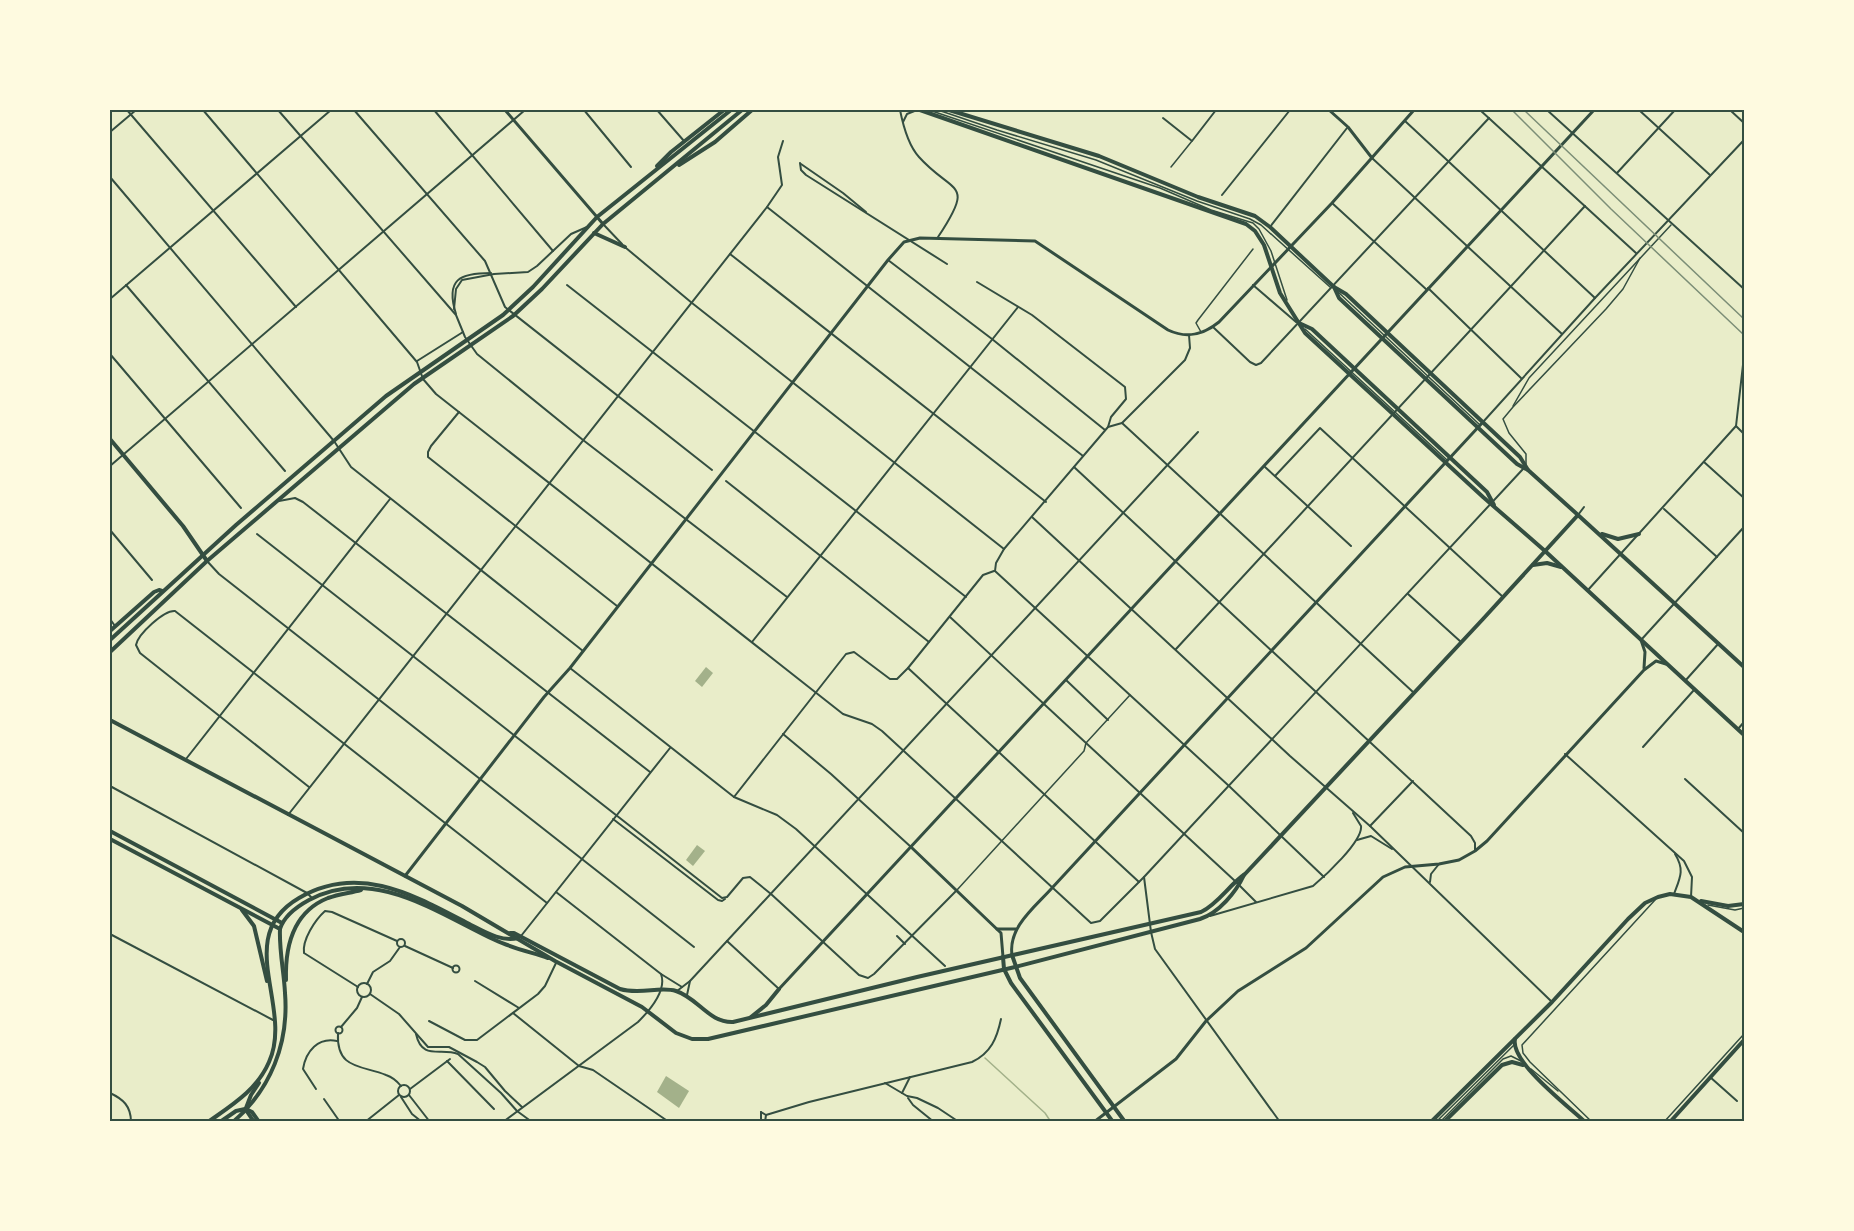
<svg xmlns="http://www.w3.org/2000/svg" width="1854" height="1231" font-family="'Sofia Sans Condensed',sans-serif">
<rect width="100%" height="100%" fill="#e9edc9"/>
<g fill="#a3b18a">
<polygon points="706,667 713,673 702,687 695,681"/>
<polygon points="697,845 705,851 693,866 686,860"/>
<polygon points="666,1076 689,1091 679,1108 657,1092"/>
</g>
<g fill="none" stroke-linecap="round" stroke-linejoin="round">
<polyline stroke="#a3b18a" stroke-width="1.5" points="985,1058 1045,1113 1051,1122"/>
<g stroke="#344e41" stroke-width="1.5">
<polyline points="929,110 1160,188 1211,210 1253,223 1259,229 1271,251 1287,300"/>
<polyline points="938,110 997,130 1096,160 1197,201 1250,219 1261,225 1330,287"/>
<polyline points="1171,167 1192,141"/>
<polyline points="1337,291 1480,425"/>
<polyline points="1305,329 1447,460"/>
<polyline points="1201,332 1196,323 1198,320 1253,249"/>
<polyline points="1513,406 1529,378 1671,225"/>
<polyline points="1526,465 1526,454 1509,433 1503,419 1513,407 1606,309 1623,289 1640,258"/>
<polyline points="1708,905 1735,910 1744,908"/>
<polyline points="1531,1069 1558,1091"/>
<polyline points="1436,1122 1514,1045"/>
<polyline points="1440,1122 1503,1059 1511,1056 1521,1061"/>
<polyline points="1592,1122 1530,1062 1523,1053 1522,1045 1655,900"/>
<polyline points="1664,1122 1744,1034"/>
</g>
<polyline stroke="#344e41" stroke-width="1.5" points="957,890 1084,751 1086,743 1130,695"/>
<g stroke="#344e41" stroke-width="2">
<polyline points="127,110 296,307"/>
<polyline points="203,110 417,362 423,379 436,394 843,714 872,724 882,731 1091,923 1100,921 1144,877 1523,469"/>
<polyline points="278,110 456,315 465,337 477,354 583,440 787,597"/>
<polyline points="354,110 485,261 505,307 712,470"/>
<polyline points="434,110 553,251"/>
<polyline points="584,110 631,167"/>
<polyline points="657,110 684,141"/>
<path d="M900,110C903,125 908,145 919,157C953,195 976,180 938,237"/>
<polyline points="1480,110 1636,253"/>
<polyline points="1547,110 1744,289"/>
<polyline points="1639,110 1710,175"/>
<polyline points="1730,110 1744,123"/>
<polyline points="1163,118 1192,141 1216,110"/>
<polyline points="1405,121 1595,298"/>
<polyline points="903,122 907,114 917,110"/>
<polyline points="110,132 136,110"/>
<polyline points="1372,158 1562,334"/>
<polyline points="800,163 801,170 806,175 947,264"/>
<polyline points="801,164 843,193 866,212"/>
<polyline points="1617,173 1675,110"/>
<polyline points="110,177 334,441 351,467 583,651"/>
<polyline points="1222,195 1290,110"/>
<polyline points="1332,203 1427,290"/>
<polyline points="767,207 1083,456"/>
<polyline points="603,224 622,244"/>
<polyline points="1270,227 1347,128"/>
<polyline points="626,248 692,303 1004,549"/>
<polyline points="730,254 1046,502"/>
<polyline points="888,260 992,339 1105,430"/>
<polyline points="977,282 1032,315 1125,387 1126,399 1111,417 1108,427"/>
<polyline points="126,285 285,471"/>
<polyline points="567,285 966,597"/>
<polyline points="1253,285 1296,322"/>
<polyline points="1428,288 1521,378"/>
<polyline points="110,299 331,110"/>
<polyline points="454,309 456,289 462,280 494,274 528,272 537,266 571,234 587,227"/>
<path d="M456,314C445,279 460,273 491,273"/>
<polyline points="1213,327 1250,362 1256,365 1261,363 1489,118"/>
<polyline points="110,354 241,508"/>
<polyline points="417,361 463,332"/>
<polyline points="459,412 431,446 428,452 428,457 617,606"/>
<polyline points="1483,422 1595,298 1744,140"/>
<polyline points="1122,423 1413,692"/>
<polyline points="1736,426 1744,434"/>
<polyline points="1704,462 1744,498"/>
<polyline points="110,466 525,110"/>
<polyline points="1074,467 1471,836 1475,843 1475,851"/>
<polyline points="1265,467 1351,546"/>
<polyline points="1275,476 1320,428 1503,597"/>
<polyline points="726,481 929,642"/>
<polyline points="279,501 295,498 303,502 650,772"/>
<polyline points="1664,509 1717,557"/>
<polyline points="1578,515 1584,507"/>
<polyline points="1032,517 1290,756 1370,826 1552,1002"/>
<polyline points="110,530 152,580"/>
<polyline points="257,534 722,898 727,897 743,878 750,877 771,894 859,975 868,978 874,974 956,891"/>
<polyline points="207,561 219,574 694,947"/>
<polyline points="995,571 1229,786 1324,877"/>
<polyline points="995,571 996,563 1004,549 1108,427 1122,423 1185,360 1190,348 1189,335"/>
<polyline points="1588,590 1736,426 1744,356"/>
<polyline points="1408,594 1461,642"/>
<polyline points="950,617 1235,881 1256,902"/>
<polyline points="110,619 115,626"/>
<polyline points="1641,640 1744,527"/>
<polyline points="752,642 1018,307"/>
<polyline points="1176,649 1585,206"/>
<polyline points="570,668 734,797 777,815 796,829 945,966"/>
<polyline points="908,668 1139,882"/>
<polyline points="1066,680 1108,720"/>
<polyline points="1685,681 1719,643"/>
<polyline points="1738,729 1744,722"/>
<polyline points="783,734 831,774 911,847"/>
<polyline points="1643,747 1694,690"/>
<polyline points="1565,754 1684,861 1692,877 1691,897"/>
<polyline points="186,759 390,499"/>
<polyline points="1685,779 1744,833"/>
<polyline points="110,786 307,893 312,898"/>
<path d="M309,787L140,653L136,645C138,634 164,610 175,611L547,903"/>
<polyline points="734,797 846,654 854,652 890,679 897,679 908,668 983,575 994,571"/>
<polyline points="288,815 767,207 782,185 778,157 783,141"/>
<polyline points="613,819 718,900 722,901 725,899"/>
<polyline points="1370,826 1413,781"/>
<polyline points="1357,840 1371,836 1392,849"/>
<polyline points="1144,877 1151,932 1155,949 1280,1122"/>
<polyline points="1430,882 1431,874 1439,864"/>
<polyline points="556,892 661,974 682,987"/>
<path d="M1674,894C1680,878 1685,870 1675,854"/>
<path d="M1210,916L1313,886C1325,876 1363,841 1361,826L1353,813"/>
<polyline points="110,934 273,1020"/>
<polyline points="521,936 670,748"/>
<polyline points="897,936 905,944"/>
<circle cx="401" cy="943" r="4"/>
<polyline points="727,941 779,989"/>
<polyline points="405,946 453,968"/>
<circle cx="456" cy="969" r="3.5"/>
<polyline points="475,981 519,1008"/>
<circle cx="364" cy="990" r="7"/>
<polyline points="367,984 373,972 390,961 400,947"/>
<path d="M358,987L304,953C302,940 315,920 325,911L332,912L397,941"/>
<polyline points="677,991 690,981 1198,432"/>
<polyline points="370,994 399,1014 428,1047 449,1047 477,1062 485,1067 505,1091 522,1107"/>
<polyline points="687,995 690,981"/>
<polyline points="513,1013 579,1066 593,1070 669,1122"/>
<polyline points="429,1021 465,1040 477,1040 538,994 545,986 556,963"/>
<circle cx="339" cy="1030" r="3.5"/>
<polyline points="341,1027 357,1008 362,997"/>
<path d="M338,1033C336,1070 362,1065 386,1075C392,1077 397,1081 401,1086"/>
<path d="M416,1034C422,1061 441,1047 458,1054L501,1093L517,1111L532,1122"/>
<polyline points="447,1061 494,1109"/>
<polyline points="1710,1077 1737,1101"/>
<polyline points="885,1083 907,1096 917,1098 938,1108 959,1122"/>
<circle cx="404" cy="1091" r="6"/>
<path d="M316,1089L303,1069C306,1051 318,1037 337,1041"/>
<polyline points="410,1089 450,1059"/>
<path d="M110,1093C123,1099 131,1106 131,1122"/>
<polyline points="902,1093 910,1077"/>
<polyline points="409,1095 430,1122"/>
<polyline points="401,1097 412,1114 422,1122"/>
<polyline points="908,1098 913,1105 934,1122"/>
<polyline points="324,1099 340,1122"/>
<polyline points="761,1112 766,1115 765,1122"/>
<polyline points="761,1112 761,1122"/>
<path d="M766,1115L809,1102L972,1062C991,1053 997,1038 1001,1019"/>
<polyline points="365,1122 399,1095"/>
<path d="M503,1122L638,1022C649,1011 667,990 661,974"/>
</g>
<g stroke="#344e41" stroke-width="3">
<polyline points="505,110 603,224"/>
<polyline points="1329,110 1348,127 1372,158"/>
<polyline points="1641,640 1645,652 1644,668"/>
<polyline points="911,847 1001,933 1003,957"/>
<path d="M405,876L544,697L570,668L888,260L904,242L920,238L1035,241L1168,330C1187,339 1203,335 1219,322L1332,203L1414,110"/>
<polyline points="997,929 1016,929"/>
<path d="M1012,955C1008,927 1035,907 1052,888L1483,422"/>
<polyline points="779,989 1594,110"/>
<polyline points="1094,1122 1176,1059 1206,1021 1238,991 1306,948 1383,877 1405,867 1439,864 1459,860 1475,851 1487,841 1644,670 1656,661 1666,664"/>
</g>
<g stroke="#344e41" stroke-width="4">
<polyline points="920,110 1246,224 1255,231 1264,245 1280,293 1305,333 1483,497 1545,551"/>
<polyline points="949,110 1099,156 1198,197 1255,216 1270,227 1334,287 1346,294 1520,457 1528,470"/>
<polyline points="679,165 715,142 752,110"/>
<polyline points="657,166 671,152 724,110"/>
<polyline points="594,233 625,247"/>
<polyline points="1334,287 1339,298 1517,464 1528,470 1578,515"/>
<polyline points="1299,323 1312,329 1487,492 1494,505"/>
<polyline points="110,439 183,526 207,561"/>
<polyline points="110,640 236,525 386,396 503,315 533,287 597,217 731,110"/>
<polyline points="110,652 207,561 414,384 513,316 542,289 603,224 742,110"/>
<polyline points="110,831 282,923"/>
<polyline points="110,839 280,929"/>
<polyline points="242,910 254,926 267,981"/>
<polyline points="1012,955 1020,978 1125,1122"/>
<polyline points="1003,957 1004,969 1011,983 1113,1122"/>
<path d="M286,980C285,946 293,912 328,898C339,894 350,893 361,890"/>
<polyline points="246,1108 251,1095 259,1083"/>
<polyline points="246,1109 252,1112 259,1122"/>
<polyline points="246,1110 254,1122"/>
<path d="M208,1122C232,1105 257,1090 269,1062C294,1007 232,937 299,898C360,862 417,897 471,925C485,932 501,942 518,938"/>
<polyline points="220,1122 236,1111 245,1109"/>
<path d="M233,1122C271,1089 289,1043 285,993C284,972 279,950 280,929C284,916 298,906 309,900C373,865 439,914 495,940C512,948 530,952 548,958"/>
</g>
<g stroke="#344e41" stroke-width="4">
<polyline points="1602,534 1618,539 1639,534"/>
<polyline points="1545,551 1744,735"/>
<polyline points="1533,565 1547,563 1561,567"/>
<polyline points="110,631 154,592 159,590 162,591"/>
<path d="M110,720L462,906L555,961L642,1007L676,1033L692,1039H708L1015,967L1200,919C1219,913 1236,892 1244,875"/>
<polyline points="1701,901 1728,906 1744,904"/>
<path d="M510,933H514L620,989C640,995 660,986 676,991C698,998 709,1023 733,1022L917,977L1201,912C1218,904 1229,885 1245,874L1483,619L1578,515L1744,667"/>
<polyline points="751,1017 766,1005 779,989"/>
<path d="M1515,1039C1510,1062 1568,1106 1585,1122"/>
<polyline points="1431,1122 1552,1002 1628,919 1645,903 1658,897 1670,894 1691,897 1744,932"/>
<polyline points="1444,1122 1502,1065 1512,1062 1523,1065"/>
<polyline points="1670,1122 1744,1040"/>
</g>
<g stroke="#7c8e77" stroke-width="1.5">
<polyline points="1512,110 1611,209 1744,335"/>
<polyline points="1524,110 1744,319"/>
</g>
</g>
<rect width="1854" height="1231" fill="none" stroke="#fefae0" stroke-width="222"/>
<rect x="111" y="111" width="1632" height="1009" fill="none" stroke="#344e41" stroke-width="2"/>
</svg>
